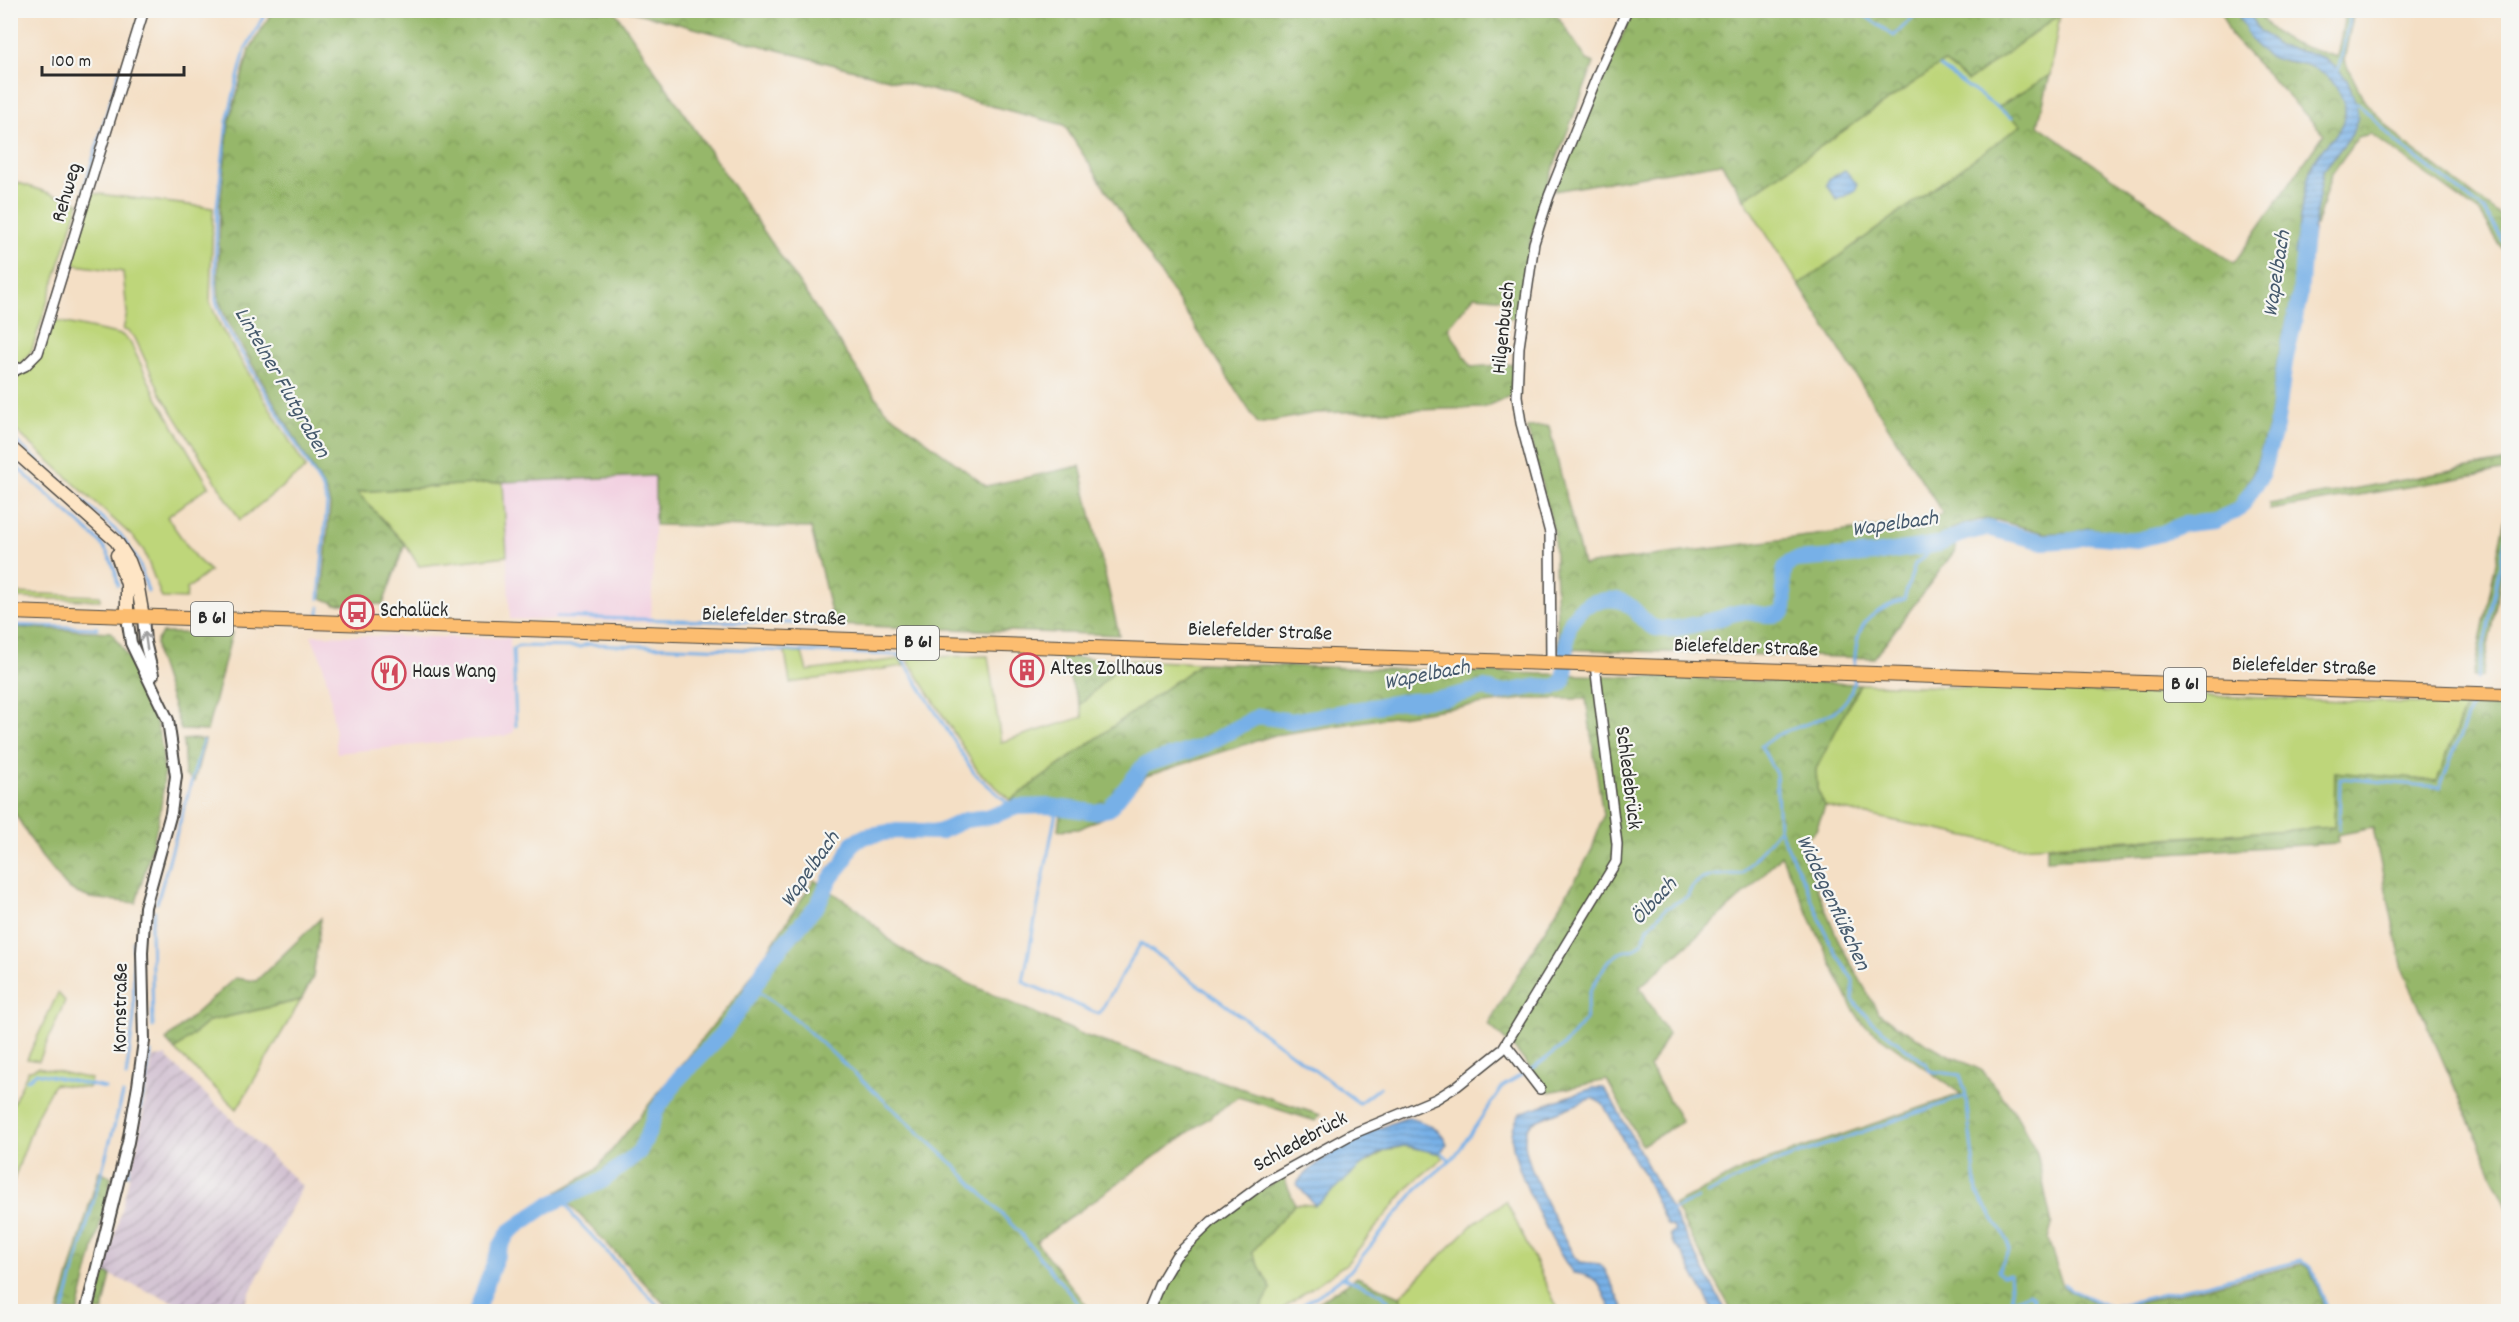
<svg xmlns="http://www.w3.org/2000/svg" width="2519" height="1322" font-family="Dekko,sans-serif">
<defs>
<pattern id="industrial-furrows" width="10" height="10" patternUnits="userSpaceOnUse" patternTransform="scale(1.5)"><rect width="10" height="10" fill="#cfbdcf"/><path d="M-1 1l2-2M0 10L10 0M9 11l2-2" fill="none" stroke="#a89aa8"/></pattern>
<pattern id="forest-crowns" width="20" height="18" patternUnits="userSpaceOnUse" patternTransform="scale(1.5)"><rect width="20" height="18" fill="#96b76a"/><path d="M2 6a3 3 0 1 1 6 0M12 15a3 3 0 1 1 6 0" fill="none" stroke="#7b9557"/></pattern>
<pattern id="water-rules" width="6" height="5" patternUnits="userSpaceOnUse" patternTransform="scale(1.5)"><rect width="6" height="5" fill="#77b0e7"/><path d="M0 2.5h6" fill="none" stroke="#628fbb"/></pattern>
</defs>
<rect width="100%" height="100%" fill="#f6f6f2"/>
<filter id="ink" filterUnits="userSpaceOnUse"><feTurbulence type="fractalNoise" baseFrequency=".0167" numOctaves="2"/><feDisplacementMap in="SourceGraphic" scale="12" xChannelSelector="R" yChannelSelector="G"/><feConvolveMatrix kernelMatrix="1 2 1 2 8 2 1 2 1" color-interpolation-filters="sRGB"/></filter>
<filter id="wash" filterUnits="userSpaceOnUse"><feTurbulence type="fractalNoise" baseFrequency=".008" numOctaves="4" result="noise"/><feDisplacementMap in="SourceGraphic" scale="24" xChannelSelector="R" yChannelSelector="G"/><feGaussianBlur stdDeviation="1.35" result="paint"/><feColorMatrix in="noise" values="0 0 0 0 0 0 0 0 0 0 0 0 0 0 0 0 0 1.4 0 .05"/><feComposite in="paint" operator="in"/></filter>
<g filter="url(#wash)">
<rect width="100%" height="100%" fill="#f4dfc5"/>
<g fill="#f2cfe0">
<polygon points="656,476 651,622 510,619 503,482"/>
<polygon points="311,635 510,638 514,732 504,736 337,753 330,693 322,661"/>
</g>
<polygon fill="url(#industrial-furrows)" points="165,1056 302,1186 241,1311 195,1311 105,1273 138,1143 153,1057"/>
<g fill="#bed67a" stroke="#748052" stroke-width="1.5">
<polygon points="2060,14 2050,75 1999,107 2022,125 1799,285 1744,199 1944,62 1969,80"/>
<polygon points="10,180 79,203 32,350 23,362 11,368"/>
<polygon points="91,193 213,208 210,302 221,328 306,468 240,520 161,394 135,338 128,331 123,330 127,313 123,272 69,264"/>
<path d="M52,320L122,335L130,342L156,396L209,486L167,517L195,557L210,571L187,589L186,599L162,598L144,551L134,538L11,426V377C41,362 42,351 52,320Z"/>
<polygon points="503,482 507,556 419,566 405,544 356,492"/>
<polygon points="11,593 100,596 100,600 11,598"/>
<polygon points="785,652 802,653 807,671 900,659 904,666 790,683"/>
<polygon points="988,656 1001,742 1083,717 1080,705 1125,660 1201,663 1011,800 978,771 906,657"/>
<polygon points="1860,684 2466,705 2437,781 2335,772 2335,827 2019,847 1825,806 1817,789 1816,769"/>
<polygon points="58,993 65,1001 39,1061 27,1059"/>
<polygon points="301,1000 237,1109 175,1050 209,1021"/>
<polygon points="38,1067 91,1079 88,1088 54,1084 37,1115 11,1187 11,1108 28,1071"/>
<polygon points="1404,1146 1439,1153 1443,1158 1411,1184 1347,1263 1279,1311 1259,1311 1271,1289 1252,1252 1295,1204 1315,1205 1357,1168 1385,1151"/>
<polygon points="1506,1201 1559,1311 1406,1311 1400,1296 1474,1223"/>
</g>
<g fill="url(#forest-crowns)" stroke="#60714a" stroke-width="1.5">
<polygon points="273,10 615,11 884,409 986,486 1080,466 1119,635 834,625 811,528 655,525 655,476 503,482 357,492 405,544 383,604 336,604 322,598 330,505 327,493 228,323 219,301 218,282 220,206 229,122 249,51"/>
<polygon points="629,11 1554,11 1587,60 1594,63 1543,195 1530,243 1519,320 1508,318 1509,299 1474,296 1448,328 1471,367 1514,364 1513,395 1483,408 1315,413 1258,424 1064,125"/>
<polygon points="1633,11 2060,11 2060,14 1968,81 1944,62 1744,199 1721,163 1554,191"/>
<polygon points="2220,11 2237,11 2249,35 2279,60 2306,64 2326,74 2336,85 2346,104 2345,120 2342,128 2311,166 2299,224 2293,295 2277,362 2269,424 2254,471 2237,502 2211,516 2183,518 2158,530 2136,534 2088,528 2072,533 2044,533 1997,520 1979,520 1951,529 1956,549 1874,658 1558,649 1554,533 1527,427 1549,426 1583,565 1924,521 1943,514 1799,285 2021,125 1998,107 2050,75 2038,125 2234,263 2324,134 2232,37"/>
<path d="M2248,11H2258C2272,42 2306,47 2337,57L2346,11H2354L2344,60L2365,102L2402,141L2508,221V258L2481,214L2371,134L2358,137L2331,175L2316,226L2313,225L2323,171L2352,134L2339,70L2323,58L2308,52L2278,46L2259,30Z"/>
<polygon points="2508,461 2508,470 2270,510 2269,504"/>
<polygon points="2508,503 2508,543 2482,677 2473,676"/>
<path d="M11,627L111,632C125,649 134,668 143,688C182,771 158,821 136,903L90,898L77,893L66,886L41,856L11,807Z"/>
<polygon points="162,633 232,633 207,731 181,730 157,657 156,642"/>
<polygon points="1061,657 1125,660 1080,705"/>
<polygon points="1201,663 1860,684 1816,769 1817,789 1825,806 1816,830 1799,845 1839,942 1878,1012 1898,1027 1941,1051 1983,1071 2016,1114 2037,1153 2052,1225 2048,1239 2063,1287 2109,1310 2302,1264 2309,1268 2327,1311 1732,1311 1674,1205 1747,1167 1961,1094 1863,1024 1851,1006 1781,855 1752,887 1640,987 1668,1034 1650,1067 1682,1122 1642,1145 1607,1080 1549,1092 1515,1049 1488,1024 1580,872 1592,849 1603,816 1586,699 1524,699 1445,709 1275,735 1146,776 1112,813 1079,829 1058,830 1062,801 1011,800"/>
<polygon points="2466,705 2508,707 2508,1209 2403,970 2373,828 2337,835 2338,843 2047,860 2047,847 2334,827 2335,772 2437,781"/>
<polygon points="193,739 205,740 194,782 185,775 183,740"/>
<polygon points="814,880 859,910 894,944 927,965 1086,1036 1320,1115 1316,1121 1238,1097 1036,1242 1091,1311 671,1311 558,1192 596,1170 744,987"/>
<polygon points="321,918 313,977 301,1000 209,1021 175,1050 166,1040 235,978 256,981"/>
<polygon points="99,1171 112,1177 78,1311 59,1311"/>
<path d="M1284,1177L1295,1204L1252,1252L1271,1289L1259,1311L1154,1312C1157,1303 1160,1294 1164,1285C1187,1238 1240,1201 1284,1177Z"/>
<polygon points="105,1273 111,1275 103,1311 95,1311"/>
<polygon points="1357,1277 1400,1296 1406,1311 1305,1311"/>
</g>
<g fill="url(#water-rules)" stroke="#516e89" stroke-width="1.5">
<path d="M2237,11H2248L2259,30L2278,46L2308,52L2323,58L2339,70L2347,80L2356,104L2358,117L2352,134L2323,171L2309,256L2295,254C2299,225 2302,195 2311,168C2321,138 2359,132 2340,94C2336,86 2331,78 2323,73C2309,64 2296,61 2280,60C2258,57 2244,29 2237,11Z"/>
<polygon points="1845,170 1857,184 1856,190 1837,200 1827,185 1828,180"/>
<path d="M1593,1088H1604L1611,1098L1726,1311H1714L1682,1253L1673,1243L1670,1234L1675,1231L1673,1227L1667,1225L1642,1171L1635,1162L1603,1104L1592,1098L1533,1122C1528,1127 1525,1131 1525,1138C1523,1164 1562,1233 1575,1258L1580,1262L1600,1264L1605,1270L1625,1311H1612C1600,1288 1602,1276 1573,1273C1555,1249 1510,1163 1512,1134C1513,1126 1516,1120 1520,1113Z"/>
<path d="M1409,1117C1423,1123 1444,1128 1447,1145L1439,1153C1427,1153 1414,1145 1403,1146C1365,1150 1344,1187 1315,1205L1296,1184C1323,1152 1370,1130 1409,1117Z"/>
</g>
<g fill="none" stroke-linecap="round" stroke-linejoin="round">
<g stroke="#77b0e7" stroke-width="3">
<polyline points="267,10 245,50 227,121 217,208 215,283 216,301 225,325 323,489 327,504 319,599"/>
<polyline points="1857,10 1894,36 1920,10"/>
<polyline points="1940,67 2012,118"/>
<polyline points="2336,72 2339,68 2351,10"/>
<polyline points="2355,104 2359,104 2397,143 2485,211 2508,249"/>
<polyline points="84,189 120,70"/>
<polyline points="10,436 121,535 139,563 148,591"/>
<path d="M10,461L100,542C110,555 116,568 118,585"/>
<polyline points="2507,592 2508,592"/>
<polyline points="319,607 319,614"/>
<polyline points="557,617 830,624"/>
<polyline points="10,625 97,628"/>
<path d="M1854,668C1857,623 1863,616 1904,599L1915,564L1939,544"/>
<polyline points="2477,679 2508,526"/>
<polyline points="2491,702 2508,703"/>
<polyline points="516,726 513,649 518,646 580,647 588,644 900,655 974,773 1010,805 1017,807"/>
<polyline points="1057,807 1023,982 1099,1014 1141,943 1359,1103 1380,1087"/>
<polyline points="1779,829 1806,886 1830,943 1853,980 1853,1000 1873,1023 1925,1063 1930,1071 1960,1075 1965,1090 1977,1193 2008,1241 2009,1251 1998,1271 2002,1275 2010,1274 2012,1301 2029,1293 2034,1298 2030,1312"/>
<polyline points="2339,829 2340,778 2440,787 2471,707"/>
<polyline points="157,903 203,741"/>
<polyline points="754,988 793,1017 951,1162 1019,1232 1085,1312"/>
<polyline points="153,1027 151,927 155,911"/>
<polyline points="126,1077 134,1017 133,942"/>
<polyline points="27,1080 36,1073 105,1088"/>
<polyline points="1441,1152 1450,1160"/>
<polyline points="128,1174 151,1053"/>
<polyline points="1707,1194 1762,1167 1965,1096"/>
<polyline points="564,1199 574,1217 664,1312"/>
<polyline points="1670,1211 1698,1198"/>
<polyline points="1343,1277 1382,1294 1398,1312"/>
<polyline points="2065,1285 2072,1290 2111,1307 2301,1261 2311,1267 2329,1312"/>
<polyline points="63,1312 123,1094"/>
<path d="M1291,1312L1320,1294L1350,1271L1417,1189L1455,1156L1503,1086L1535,1067L1564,1045L1585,1020L1590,992L1607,962L1621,952L1635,949L1642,943L1648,928L1665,909L1688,896C1694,873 1722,874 1742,874L1779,829L1776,774L1761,746C1766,743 1771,738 1777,735C1805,722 1851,718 1854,678"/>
<polyline points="2503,1312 2508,1302"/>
</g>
<path stroke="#77b0e7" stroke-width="16" d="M476,1312L500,1247L509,1232L546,1206L602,1181L639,1152L649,1132L656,1111L678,1079L723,1033L749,996L768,962L818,904L830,879L844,862L852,843L866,836L895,831L939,832L965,820L989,817L1017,807L1049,806L1094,812L1109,809L1144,765L1201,747L1259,716L1292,721L1400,702L1445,698L1485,688L1499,693L1538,686L1554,687L1562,683C1572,662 1559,640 1574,617C1581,607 1588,603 1600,601C1638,592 1637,629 1662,629C1679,630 1701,623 1717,619C1725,617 1734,612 1743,612C1756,612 1772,619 1783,612C1790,594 1773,569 1795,560L1874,554L1939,544L1965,533L1987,528L2044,542L2073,540L2090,536L2137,540L2160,534L2184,524L2214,521L2240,509L2261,476L2276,427L2285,362L2300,296L2305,233"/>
</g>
</g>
<g filter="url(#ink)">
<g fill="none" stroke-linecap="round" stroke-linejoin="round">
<defs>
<g id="minor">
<polyline points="10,373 25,366 38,353 144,10"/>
<polyline points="1551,664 1550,533 1521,423 1517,396 1519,347 1534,243 1549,196 1600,69 1627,10"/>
<polyline points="1506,1045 1540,1089"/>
<polyline points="1148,1312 1160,1283 1176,1256 1212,1221 1265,1182 1352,1134 1436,1099 1457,1086 1502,1050 1616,862 1617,844 1595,665"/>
</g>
<g id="tertiary">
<polyline points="143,617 145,642 153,675"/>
<polyline points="86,1312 128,1142 138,1086 144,1041 142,952 145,907 171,813 176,776 168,720 131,643 127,617"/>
</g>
<g id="secondary">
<polyline points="10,447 116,541 129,561 137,582 143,617"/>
<polyline points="117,555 127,584 127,617"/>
</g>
<polyline id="primary" points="10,612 2508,695"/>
</defs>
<use href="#minor" stroke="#494642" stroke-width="12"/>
<use href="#tertiary" stroke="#494642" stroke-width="14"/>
<use href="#secondary" stroke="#494642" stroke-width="15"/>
<use href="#primary" stroke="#494642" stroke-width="16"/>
<use href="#minor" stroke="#fff" stroke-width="9"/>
<use href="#tertiary" stroke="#fff" stroke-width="10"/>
<use href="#secondary" stroke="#fee5c5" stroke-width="12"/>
<use href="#primary" stroke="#fcbd6f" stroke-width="14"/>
</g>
<defs><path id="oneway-shaft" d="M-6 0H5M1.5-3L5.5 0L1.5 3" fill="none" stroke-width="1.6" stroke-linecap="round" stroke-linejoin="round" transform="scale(1.5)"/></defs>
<use stroke="#a0a0a0" href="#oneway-shaft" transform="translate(146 641) rotate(-98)"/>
</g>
<defs>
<symbol id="bus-ring" viewBox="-11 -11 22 22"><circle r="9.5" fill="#f6f6f2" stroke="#d1495b" stroke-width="1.5"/><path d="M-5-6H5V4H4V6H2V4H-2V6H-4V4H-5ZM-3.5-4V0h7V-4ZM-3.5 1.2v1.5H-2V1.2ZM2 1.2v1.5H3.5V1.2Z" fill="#d1495b"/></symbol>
<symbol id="building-ring" viewBox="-11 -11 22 22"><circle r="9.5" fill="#f6f6f2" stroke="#d1495b" stroke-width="1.5"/><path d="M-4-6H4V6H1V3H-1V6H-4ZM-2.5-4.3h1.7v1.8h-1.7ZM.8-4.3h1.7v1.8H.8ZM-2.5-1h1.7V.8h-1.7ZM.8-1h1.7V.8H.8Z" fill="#d1495b"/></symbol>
<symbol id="restaurant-ring" viewBox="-11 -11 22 22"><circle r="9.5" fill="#f6f6f2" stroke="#d1495b" stroke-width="1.5"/><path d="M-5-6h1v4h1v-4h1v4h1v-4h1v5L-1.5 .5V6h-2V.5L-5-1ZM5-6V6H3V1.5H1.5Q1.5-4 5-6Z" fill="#d1495b"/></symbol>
</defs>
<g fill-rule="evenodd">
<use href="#bus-ring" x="338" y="593" width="38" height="38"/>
<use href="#building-ring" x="1008" y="651" width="38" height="38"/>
<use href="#restaurant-ring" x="370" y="654" width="38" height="38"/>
</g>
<g text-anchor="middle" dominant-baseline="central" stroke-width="4.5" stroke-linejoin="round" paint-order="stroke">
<g fill="#f6f6f2" stroke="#686867" stroke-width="1.5">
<rect x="191" y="602" width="42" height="34" rx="4.5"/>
<rect x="897" y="626" width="42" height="34" rx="4.5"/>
<rect x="2164" y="668" width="42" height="34" rx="4.5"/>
</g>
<g font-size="20" font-weight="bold" fill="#2b2b2b">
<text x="212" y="619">B 61</text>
<text x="918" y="643">B 61</text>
<text x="2185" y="685">B 61</text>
</g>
<g font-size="21" fill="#2b2b2b" stroke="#f6f6f2">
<text transform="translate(68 193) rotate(-73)">Rehweg</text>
<text transform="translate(1505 328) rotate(-84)">Hilgenbusch</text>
<text transform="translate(774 618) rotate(2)">Bielefelder Straße</text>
<text transform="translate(1260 633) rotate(2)">Bielefelder Straße</text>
<text transform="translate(1746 649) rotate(2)">Bielefelder Straße</text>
<text transform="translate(2304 668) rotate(2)">Bielefelder Straße</text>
<text transform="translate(1627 778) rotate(83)">Schledebrück</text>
<text transform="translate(122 1008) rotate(-89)">Kornstraße</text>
<text transform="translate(1301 1143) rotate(-29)">Schledebrück</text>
</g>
<g font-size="21" fill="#2b2b2b" stroke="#f6f6f2" text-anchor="start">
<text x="380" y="612">Schalück</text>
<text x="1050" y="670">Altes Zollhaus</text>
<text x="412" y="673">Haus Wang</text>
</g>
<g font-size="22" font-style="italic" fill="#465a6d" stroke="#f6f6f2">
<text transform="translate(2278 274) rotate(-81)">Wapelbach</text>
<text transform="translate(281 383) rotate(60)">Lintelner Flutgraben</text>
<text transform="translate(1895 525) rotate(-8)">Wapelbach</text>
<text transform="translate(1427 676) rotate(-11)">Wapelbach</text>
<text transform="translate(811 870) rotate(-55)">Wapelbach</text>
<text transform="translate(1655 902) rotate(-47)">Ölbach</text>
<text transform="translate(1832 903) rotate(65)">Widdegenflüßchen</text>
</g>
</g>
<rect width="2519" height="1322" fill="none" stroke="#f6f6f2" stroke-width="36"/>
<path d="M42 66v9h142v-9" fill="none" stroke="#2b2b2b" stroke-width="3"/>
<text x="51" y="66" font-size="18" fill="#2b2b2b" stroke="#f6f6f2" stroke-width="4.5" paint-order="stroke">100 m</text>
</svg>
